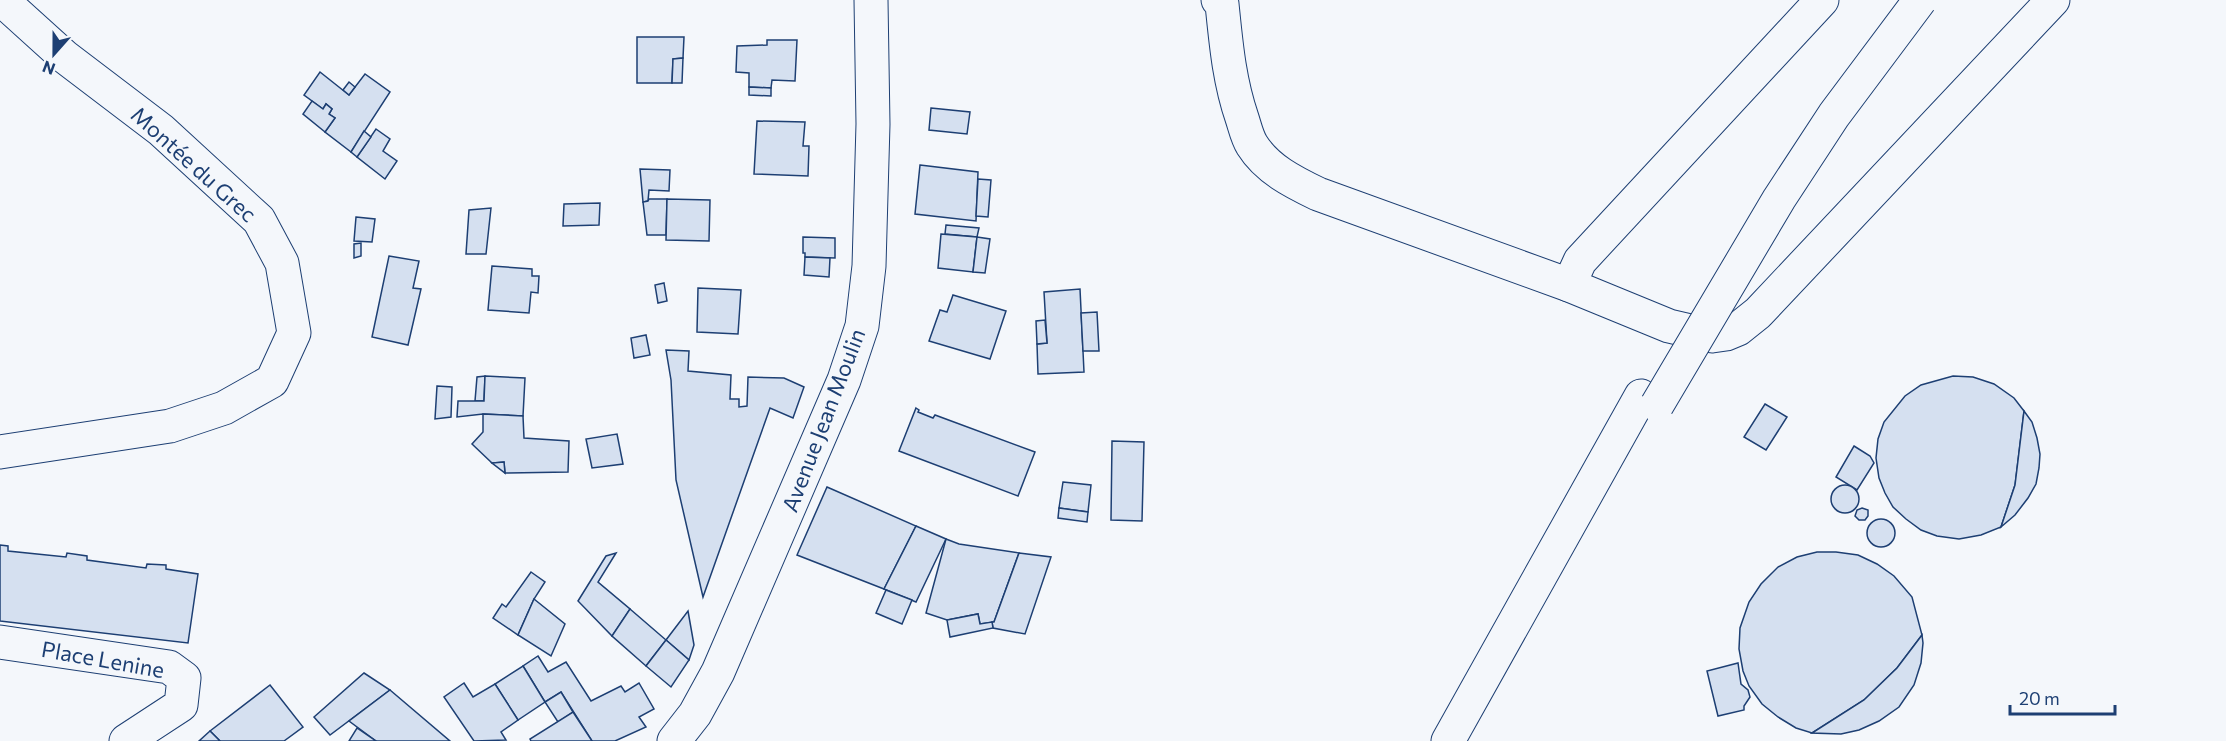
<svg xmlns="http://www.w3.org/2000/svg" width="2226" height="741" font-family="Commissioner,sans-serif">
<rect width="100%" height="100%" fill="#f4f7fb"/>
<g fill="#d5e0f0" stroke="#1d3f73" stroke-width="1.5">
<polygon points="637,37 684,37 683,58 673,59 672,83 637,83"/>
<polygon points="767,40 797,40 795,81 772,80 771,88 749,87 749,73 736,72 737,46 767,45"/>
<polygon points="683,58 682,83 672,83 673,59"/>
<polygon points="320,72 349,95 365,74 390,92 351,152 325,132 335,118 329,114 332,109 326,104 323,109 304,95"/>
<polygon points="349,82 355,87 349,95 343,90"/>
<polygon points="749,87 771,88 771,96 749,95"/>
<polygon points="312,101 323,109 326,104 332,109 329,114 335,118 325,132 303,114"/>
<polygon points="931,108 970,112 967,134 929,130"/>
<polygon points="757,121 805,122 803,146 809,146 808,176 754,174"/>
<polygon points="376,129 390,139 383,151 397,161 385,179 357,157"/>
<polygon points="364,131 371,137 357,157 351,152"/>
<polygon points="920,165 978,172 976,221 915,214"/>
<polygon points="640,169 670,170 669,191 649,190 648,201 643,202"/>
<polygon points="978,179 991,180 988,217 976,216"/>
<polygon points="649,199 667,199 666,235 647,235 643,202 648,201"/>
<polygon points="667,199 710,200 709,241 666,240"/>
<polygon points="600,203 599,225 563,226 564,204"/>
<polygon points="491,208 486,254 466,254 469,210"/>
<polygon points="356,217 375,219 372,242 354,241"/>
<polygon points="946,225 979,228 977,237 945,234"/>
<polygon points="941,234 977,237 973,272 938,268"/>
<polygon points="803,237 835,238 835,258 805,257 805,253 803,253"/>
<polygon points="977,237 990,239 985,273 973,272"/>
<polygon points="361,243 361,256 354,258 354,244"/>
<polygon points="389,256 419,261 413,288 421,289 408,345 372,337"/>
<polygon points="805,257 830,258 829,277 804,275"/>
<polygon points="492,266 532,269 532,276 539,276 538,293 531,292 529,313 488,310"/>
<polygon points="664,283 667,301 658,303 655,285"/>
<polygon points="698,288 741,290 738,334 697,332"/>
<polygon points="1080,289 1084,372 1038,374 1037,344 1047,343 1044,292"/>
<polygon points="953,295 1006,311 990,359 929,341 940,310 947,312"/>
<polygon points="1097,312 1099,351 1083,351 1081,313"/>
<polygon points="1045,320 1047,343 1037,344 1036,321"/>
<polygon points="646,335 650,355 634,358 631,338"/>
<polygon points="666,350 689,351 688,371 731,375 730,399 739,399 739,407 747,406 748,377 784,378 804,387 793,418 770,408 703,597 676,480 671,380"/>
<polygon points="485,376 484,401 475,401 477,377"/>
<polygon points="485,376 525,378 523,416 483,414 457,417 458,401 484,401"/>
<polygon points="1953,376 1973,377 1994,384 2014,398 2024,411 2015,485 2001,527 1981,535 1959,539 1937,536 1921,530 1906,519 1893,507 1885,493 1879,478 1876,458 1878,439 1884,422 1905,396 1921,385"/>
<polygon points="437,386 452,387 451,417 435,419"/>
<polygon points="1765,404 1787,417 1766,450 1744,437"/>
<polygon points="916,408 919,410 918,412 933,418 935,415 1035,452 1018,496 899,451"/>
<polygon points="2024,411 2032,422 2037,438 2040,454 2039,468 2036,484 2028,498 2015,515 2001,527 2015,485"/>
<polygon points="483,414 523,416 524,438 569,441 568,472 505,473 504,462 492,463 472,444 483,432"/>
<polygon points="617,434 623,464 592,468 586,439"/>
<polygon points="1112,441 1144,442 1142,521 1111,520"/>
<polygon points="1854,446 1870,456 1874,463 1857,490 1836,477"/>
<polygon points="504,462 505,473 492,463"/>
<polygon points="1063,482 1091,485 1088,512 1059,508"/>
<circle cx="1845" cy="499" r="14"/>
<polygon points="827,487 916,526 884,589 797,555"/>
<polygon points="1059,508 1088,512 1087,522 1058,518"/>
<polygon points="1862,508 1868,510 1868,516 1865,520 1859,520 1855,516 1857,510"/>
<circle cx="1881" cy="533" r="14"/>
<polygon points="916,526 946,539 916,602 884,589"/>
<polygon points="946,539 959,544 1019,553 994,622 980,624 978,614 947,620 926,613"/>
<polygon points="0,545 8,546 8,551 66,557 67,553 87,556 87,560 146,568 147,564 166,565 166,569 198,574 188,643 0,621"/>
<polygon points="1817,552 1836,552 1858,555 1877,564 1894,576 1912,597 1922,635 1897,668 1864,700 1812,733 1796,728 1778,717 1762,704 1749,686 1743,671 1739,649 1740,628 1749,602 1761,584 1778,567 1797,557"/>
<polygon points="616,553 598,582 630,609 612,636 578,601 606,556"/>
<polygon points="1019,553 1051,557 1025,634 993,628 992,622 994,622"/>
<polygon points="531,572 545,582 534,599 518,635 493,618 502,604 506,607"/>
<polygon points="886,590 912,600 902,624 876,613"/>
<polygon points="534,599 565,624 551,656 518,635"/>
<polygon points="630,609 666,640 646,666 612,636"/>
<polygon points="688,611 694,645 689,660 666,640"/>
<polygon points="978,614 980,624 992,622 993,628 950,637 947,620"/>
<polygon points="1922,635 1923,643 1921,663 1914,685 1899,707 1879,721 1859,730 1841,734 1812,733 1864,700 1897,668"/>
<polygon points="666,640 689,660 671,687 646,666"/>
<polygon points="538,656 548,672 566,662 591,701 621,686 625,692 639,683 654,709 639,717 646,727 615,741 592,741 561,692 545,702 523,666"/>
<polygon points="1738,663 1741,684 1748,690 1750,697 1744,706 1744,710 1718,716 1707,671"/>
<polygon points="523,666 545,702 518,720 495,684"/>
<polygon points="364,673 390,690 330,735 314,717"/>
<polygon points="464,683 473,697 495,684 518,720 501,732 506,740 474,741 444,697"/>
<polygon points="270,685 303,727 284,741 220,741 210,731"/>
<polygon points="390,690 450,741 376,741 349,721"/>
<polygon points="561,692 573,712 558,722 545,702"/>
<polygon points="573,712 592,741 531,741 530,739"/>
<polygon points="357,728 376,741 349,741"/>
<polygon points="210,731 220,741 199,741"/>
</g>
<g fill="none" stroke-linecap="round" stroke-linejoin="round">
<defs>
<g id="minor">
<path d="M1218,0L1222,4C1226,43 1229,80 1242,118C1245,127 1247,137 1252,145C1267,169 1293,182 1318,194L1569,285L1669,326L1712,336L1726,334L1738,329L1758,313L2053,0"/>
<polyline points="1569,285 1580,261 1822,0"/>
<polyline points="0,452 170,426 224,408 272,381 294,333 282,263 259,220 161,130 65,57 2,0"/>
<polyline points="0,642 169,667 184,678 181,705 126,741"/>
<polyline points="674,741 695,714 718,672 844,380 862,326 869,266 873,124 871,0"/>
</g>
<polyline id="major" points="1448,741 1641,396"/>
</defs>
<use href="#minor" stroke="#1d3f73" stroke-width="35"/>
<use href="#major" stroke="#1d3f73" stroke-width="35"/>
<use href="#minor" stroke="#f4f7fb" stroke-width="33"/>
<use href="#major" stroke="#f4f7fb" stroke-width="33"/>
<defs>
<polyline id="major-bridge" points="1657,405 1779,199 1834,115 1920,0"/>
</defs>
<use href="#major-bridge" stroke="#1d3f73" stroke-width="35" stroke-linecap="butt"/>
<use href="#major-bridge" stroke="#f4f7fb" stroke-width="33"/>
</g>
<g text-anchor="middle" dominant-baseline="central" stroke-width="4.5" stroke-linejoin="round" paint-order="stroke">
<g font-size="22" fill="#1d3f73" stroke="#f4f7fb">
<text transform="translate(194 164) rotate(42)">Montée du Grec</text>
<text transform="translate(823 420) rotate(-69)">Avenue Jean Moulin</text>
<text transform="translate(103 659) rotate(10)">Place Lenine</text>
</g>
</g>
<g transform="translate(54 54) rotate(201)" stroke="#f4f7fb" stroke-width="4.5" paint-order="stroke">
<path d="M0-4.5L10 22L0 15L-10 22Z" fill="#1d3f73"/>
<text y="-9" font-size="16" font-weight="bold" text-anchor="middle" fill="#1d3f73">N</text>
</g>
<path d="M2010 705v9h105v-9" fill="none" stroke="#1d3f73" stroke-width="3"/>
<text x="2019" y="705" font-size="18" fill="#1d3f73" stroke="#f4f7fb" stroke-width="4.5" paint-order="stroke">20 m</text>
</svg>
